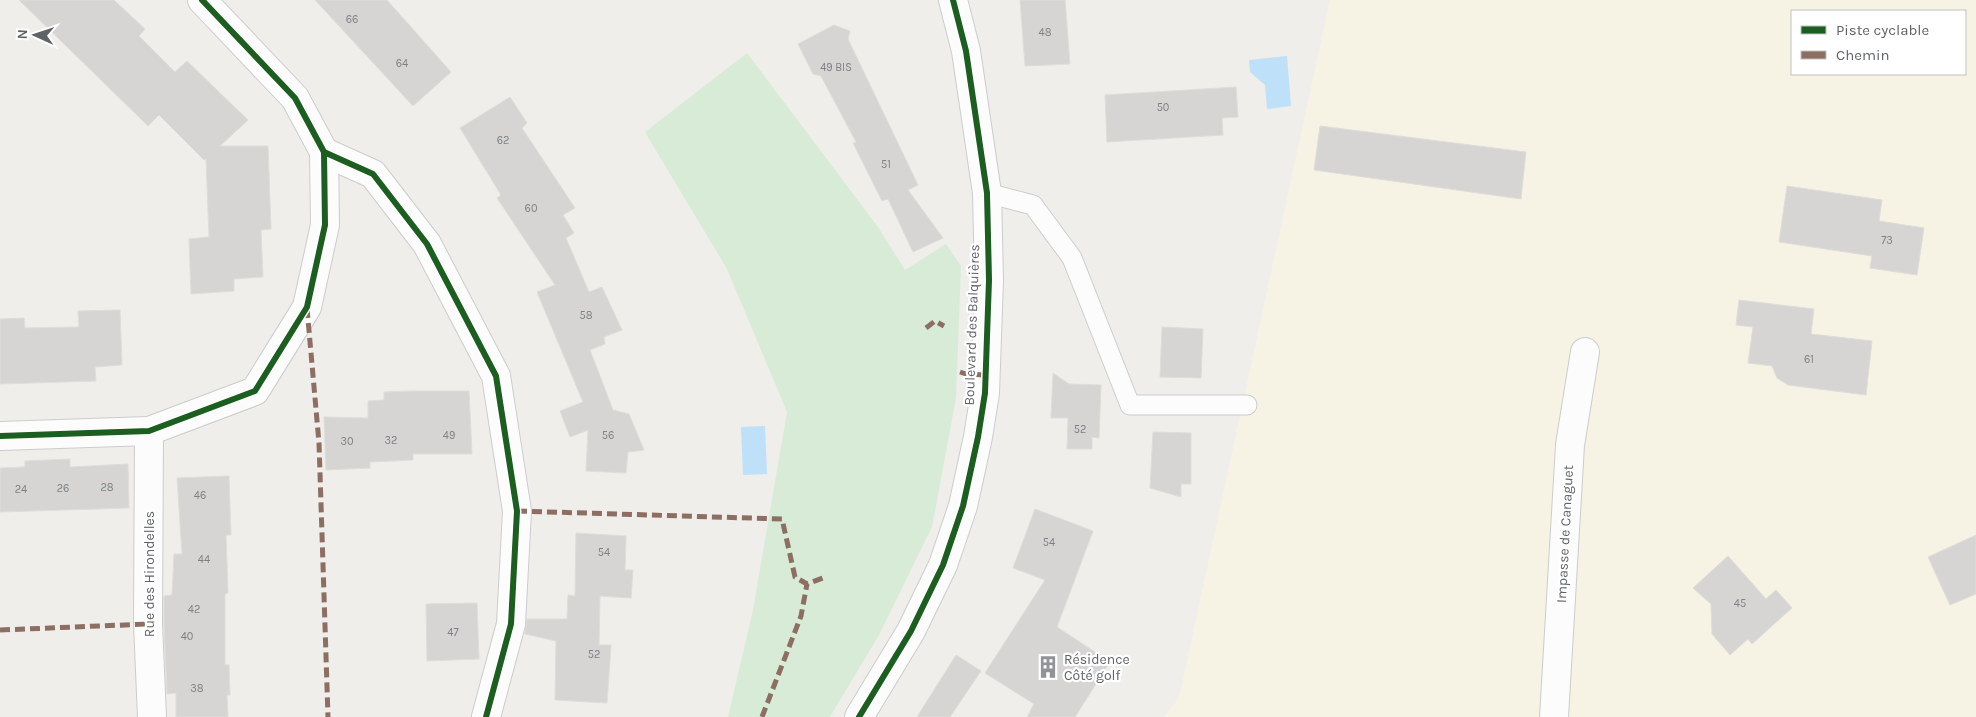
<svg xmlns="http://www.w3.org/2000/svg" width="1976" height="717" font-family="Karla,sans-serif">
<rect width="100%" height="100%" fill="#efeeea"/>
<path fill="#f7f3e4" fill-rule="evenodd" d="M1330,0H1976V717H1164L1179,698ZM1792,11H1965V74H1792Z"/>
<polygon fill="#d8ebd6" points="747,53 878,227 905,270 946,244 961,266 956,398 932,527 879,635 830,717 728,717 753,610 787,412 727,269 645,132"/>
<g fill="#bfe0f9">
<polygon points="1287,56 1291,106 1267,109 1265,85 1250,72 1249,60"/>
<polygon points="765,426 767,474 743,475 741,427"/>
</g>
<g fill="#d6d5d3" stroke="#deddd9">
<polygon points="19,0 114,0 145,29 139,36 175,72 187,61 248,120 220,146 268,146 271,229 261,230 263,277 234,279 234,291 191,294 189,239 209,237 206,159 204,160 159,115 148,126"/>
<polygon points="315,0 387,0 451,72 413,106"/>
<polygon points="1020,0 1065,0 1070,64 1025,66"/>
<polygon points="834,25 850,31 848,39 918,185 908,190 943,238 913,252 888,199 882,201 853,143 856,142 821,76 813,74 798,44"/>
<polygon points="1236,87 1238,117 1222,118 1223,135 1107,142 1105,95"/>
<polygon points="510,97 527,123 522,128 575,208 563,215 574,233 566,238 589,292 602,287 622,330 604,337 605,344 590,350 613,410 629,414 644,450 628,452 626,473 586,471 588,430 570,437 560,411 583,402 537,292 555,285 497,198 501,195 460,128"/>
<polygon points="1320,126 1526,152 1521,199 1314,170"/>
<polygon points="1787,186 1882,200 1879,221 1924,228 1917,275 1870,268 1872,256 1779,242"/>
<polygon points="1739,300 1814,309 1811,334 1872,341 1866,395 1788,385 1777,378 1772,366 1748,363 1753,327 1736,325"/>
<polygon points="120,310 122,365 95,367 96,381 0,384 0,319 24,318 25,328 79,327 78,311"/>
<polygon points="1162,327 1203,329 1201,378 1160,377"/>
<polygon points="1053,373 1069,384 1101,385 1099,438 1092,437 1092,449 1067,449 1068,418 1051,418"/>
<polygon points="412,391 469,391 472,454 413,454 413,460 370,462 370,468 326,470 324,417 368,418 368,401 384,400 384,392"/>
<polygon points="1153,432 1191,433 1191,484 1181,484 1181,497 1150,488"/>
<polygon points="70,459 70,467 128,464 129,508 0,512 0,468 25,467 25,461"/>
<polygon points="229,476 231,535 226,535 228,593 225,594 225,665 229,665 230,695 227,695 228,717 176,717 176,693 167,694 164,624 164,596 172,595 174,554 182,554 177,478"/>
<polygon points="1035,509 1093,531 1057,627 1110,662 1075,717 1027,717 1034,704 985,673 1045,580 1013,568"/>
<polygon points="576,533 626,536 625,570 633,570 631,598 600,596 599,645 611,645 607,703 555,700 556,641 525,634 527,619 567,619 568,595 575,596"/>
<polygon points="1976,535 1976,594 1950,605 1928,557"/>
<polygon points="1728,556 1766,599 1776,590 1792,608 1752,644 1748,639 1730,655 1712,634 1711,604 1693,588"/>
<polygon points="477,603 479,659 427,661 426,604"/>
<polygon points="956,655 981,671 950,717 917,717"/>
</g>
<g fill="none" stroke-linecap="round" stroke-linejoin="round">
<defs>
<polyline id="lane" points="987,193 1033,205 1072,258 1130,405 1247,405"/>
<g id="street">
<polyline points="324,152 373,174 427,244 496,376 517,511 511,624 486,717"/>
<polyline points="149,431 148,624 152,717"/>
<polyline points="0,436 149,431 255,391 307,307 325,225 324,152 295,98 202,0"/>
<polyline points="859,717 911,631 943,565 963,506 978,437 985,393 989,280 987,193 966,51 953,0"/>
<polyline points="1554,717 1570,445 1585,352"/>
</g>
</defs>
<use href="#lane" stroke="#cbcccc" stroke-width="21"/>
<use href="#street" stroke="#cbcccc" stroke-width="30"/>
<use href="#lane" stroke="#fdfcfc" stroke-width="19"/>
<use href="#street" stroke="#fdfcfc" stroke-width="28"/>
<g stroke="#8d6e63" stroke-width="5" stroke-dasharray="10 5" stroke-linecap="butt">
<polyline points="307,308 319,443 328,717"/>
<polyline points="926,328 935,321 944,326"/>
<polyline points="960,372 966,374 986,375"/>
<polyline points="517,511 782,519 795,577 807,584 823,578"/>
<polyline points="0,630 148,624"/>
<polyline points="762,717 801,616 807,584"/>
</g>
<defs>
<g id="cycleway">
<polyline points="324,152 373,174 427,244 496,376 517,511 511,624 486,717"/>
<polyline points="0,436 149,431 255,391 307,307 325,225 324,152 295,98 202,0"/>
<polyline points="859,717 911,631 943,565 963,506 978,437 985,393 989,280 987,193 966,51 953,0"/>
</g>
</defs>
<use href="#cycleway" stroke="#fff" stroke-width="9"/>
<use href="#cycleway" stroke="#1b5e20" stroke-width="6"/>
</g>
<defs>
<symbol id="building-bare" viewBox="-9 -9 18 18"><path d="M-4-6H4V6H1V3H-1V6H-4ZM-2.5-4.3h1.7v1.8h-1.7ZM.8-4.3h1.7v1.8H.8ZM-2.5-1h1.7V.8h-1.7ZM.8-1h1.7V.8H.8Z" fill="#919496" stroke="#fff" stroke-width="2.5" paint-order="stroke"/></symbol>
</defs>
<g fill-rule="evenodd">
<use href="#building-bare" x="1032" y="651" width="32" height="32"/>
</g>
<g text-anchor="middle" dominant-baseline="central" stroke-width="4.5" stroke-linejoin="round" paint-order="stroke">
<g font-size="11" fill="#7e8184">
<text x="352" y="19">66</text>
<text x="1045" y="32">48</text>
<text x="402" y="63">64</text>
<text x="836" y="67">49 BIS</text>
<text x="1163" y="107">50</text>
<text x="503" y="140">62</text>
<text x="886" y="164">51</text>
<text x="531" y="208">60</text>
<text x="1887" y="240">73</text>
<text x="586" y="315">58</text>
<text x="1809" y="359">61</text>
<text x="1080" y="429">52</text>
<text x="449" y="435">49</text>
<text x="608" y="435">56</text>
<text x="391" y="440">32</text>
<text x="347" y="441">30</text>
<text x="107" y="487">28</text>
<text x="63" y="488">26</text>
<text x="21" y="489">24</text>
<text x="200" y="495">46</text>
<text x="1049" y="542">54</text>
<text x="604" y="552">54</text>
<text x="204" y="559">44</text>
<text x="1740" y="603">45</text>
<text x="194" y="609">42</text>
<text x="453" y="632">47</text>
<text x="187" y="636">40</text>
<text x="594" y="654">52</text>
<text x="197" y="688">38</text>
</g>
<g font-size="14" fill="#5f6368" stroke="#fff">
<text transform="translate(972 325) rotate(-88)">Boulevard des Balquières</text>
<text transform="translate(1565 534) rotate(-87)">Impasse de Canaguet</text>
<text transform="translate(149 574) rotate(-90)">Rue des Hirondelles</text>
</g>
<g font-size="14" fill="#5f6368" stroke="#fff" text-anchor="start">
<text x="1064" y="659">Résidence<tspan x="1064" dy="16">Côté golf</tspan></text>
</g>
</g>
<rect x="1791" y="10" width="175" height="65" fill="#ffffff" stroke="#bfc1c3"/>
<rect x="1801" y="26" width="25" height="8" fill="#1b5e20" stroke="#bfc1c3"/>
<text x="1836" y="35" font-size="15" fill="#5f6368">Piste cyclable</text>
<rect x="1801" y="51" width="25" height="8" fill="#8d6e63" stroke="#bfc1c3"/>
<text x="1836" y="60" font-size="15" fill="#5f6368">Chemin</text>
<g transform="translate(35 35) rotate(273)" stroke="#ffffff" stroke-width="4" paint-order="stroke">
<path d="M0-4L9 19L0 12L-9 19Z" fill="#5f6368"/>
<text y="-8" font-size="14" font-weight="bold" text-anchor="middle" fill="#5f6368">N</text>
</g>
</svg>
